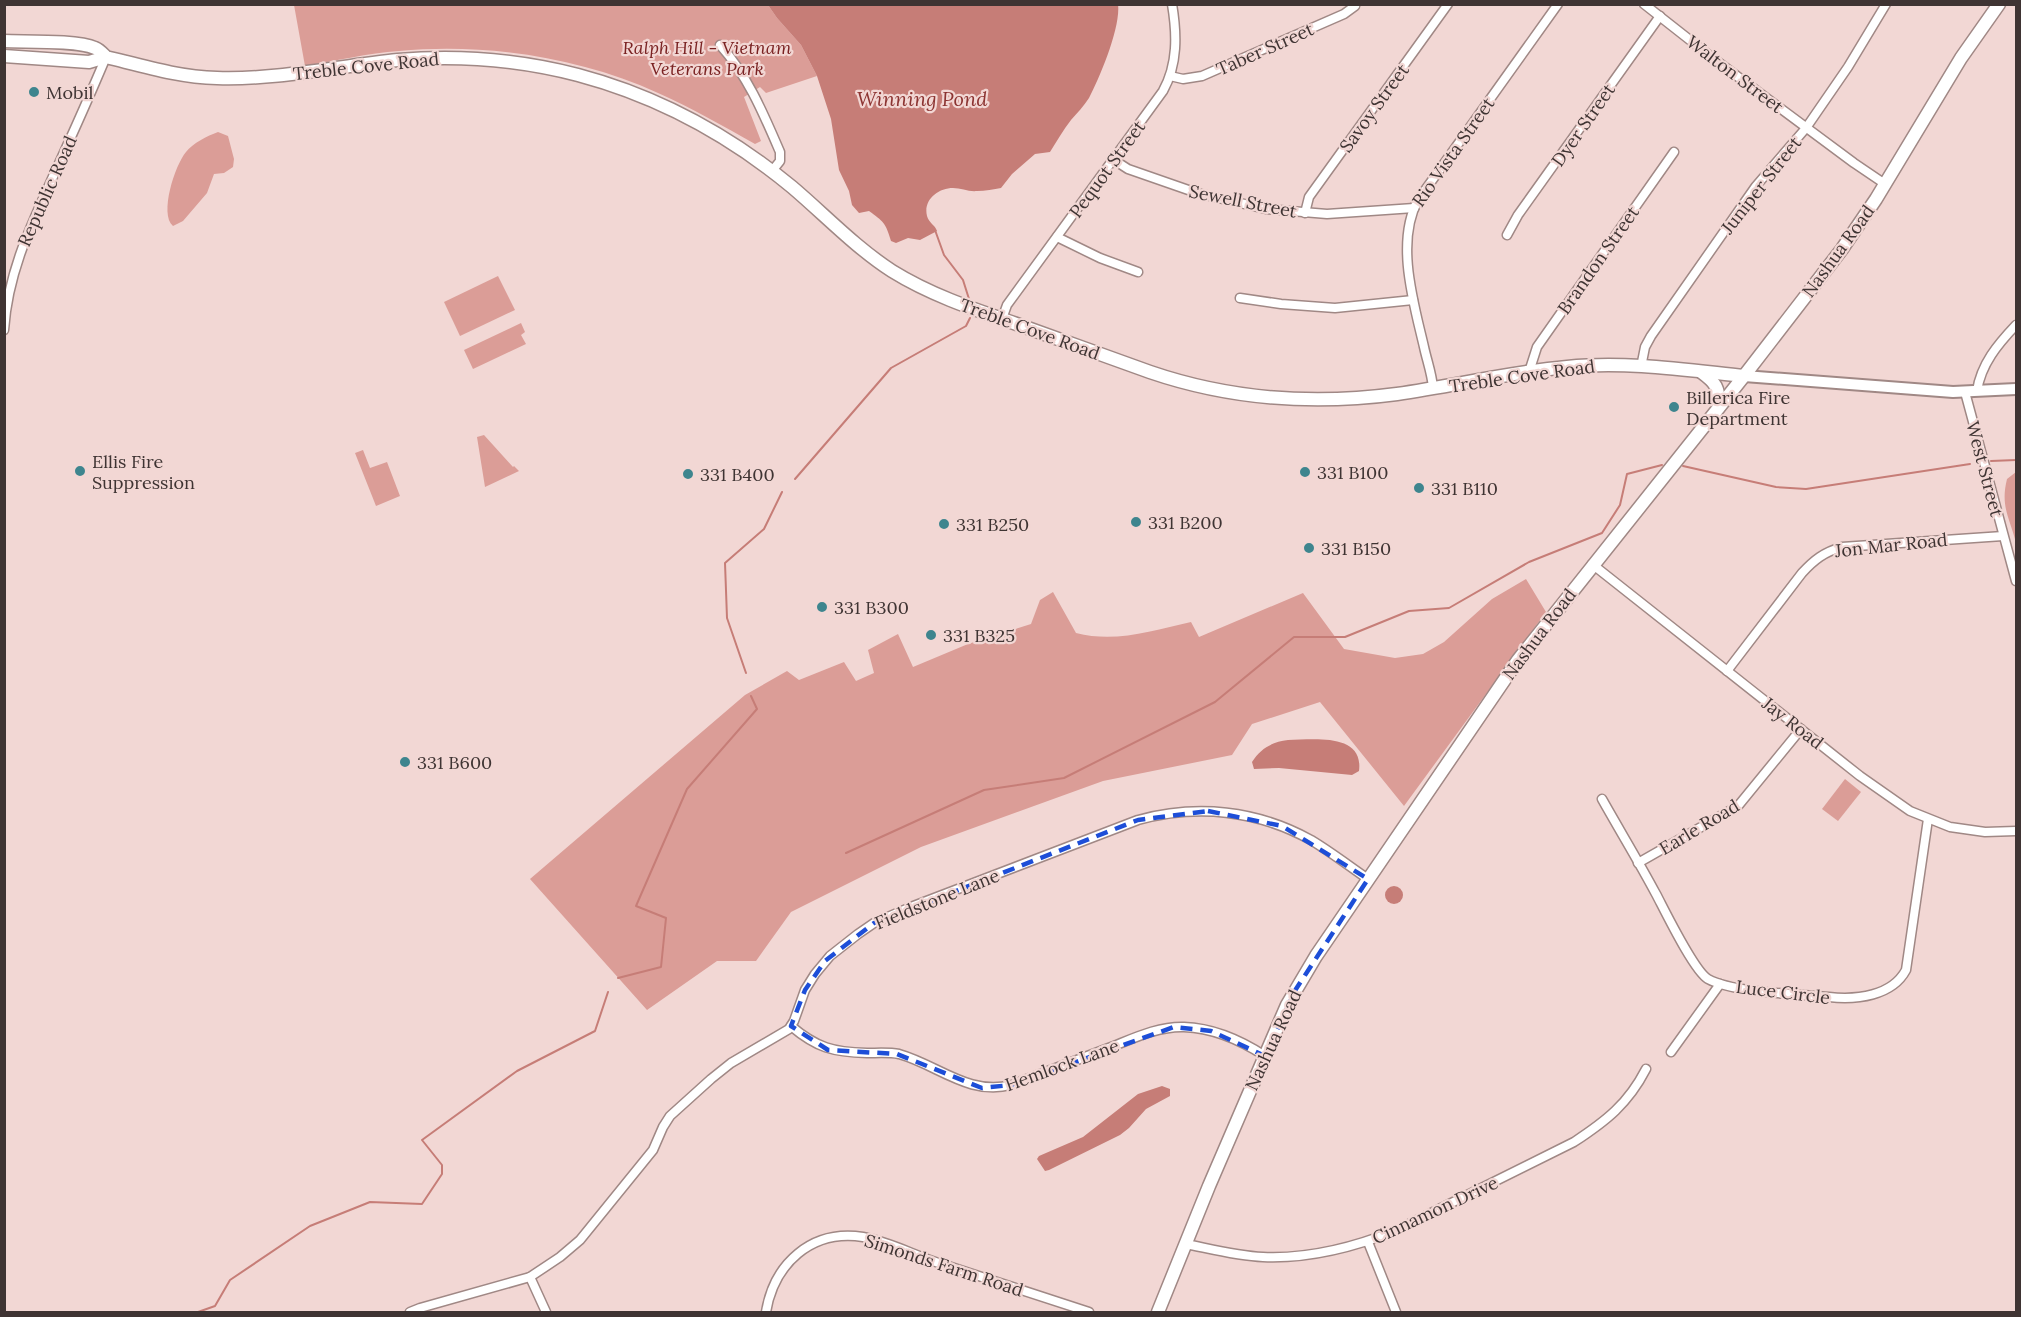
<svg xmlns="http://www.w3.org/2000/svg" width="2021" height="1317" font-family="Lora,serif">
<rect width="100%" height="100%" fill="#f2d7d4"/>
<g fill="#db9d97">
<path d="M294,5H768L777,18L801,45L817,76L766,93L760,87L744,97L761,141L755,144C723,126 692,108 658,93C579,57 486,43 399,51C368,53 336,61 305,66Z"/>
<path d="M218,132L228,136L234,159L233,167L224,173L214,174L207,193L183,221L173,226C159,214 175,165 186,152C193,143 207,136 218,132Z"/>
<polygon points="498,276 515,310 460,336 444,302"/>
<polygon points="521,323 525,332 521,335 526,344 473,369 464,350"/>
<polygon points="484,435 513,467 514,466 519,471 485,487 477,437"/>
<polygon points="363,450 370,468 387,462 400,496 376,506 355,453"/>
<path d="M2016,472V543C2010,518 2000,507 2007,479Z"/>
<path d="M1526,579L1546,612L1404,806L1320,702L1252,724L1232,755L1103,781L921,847L791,912L756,961H717L647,1010L530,879L745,695L787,671L799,680L844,662L856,681L874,673L868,650L898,634L913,667L968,644L1031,624L1040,600L1053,592L1076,633C1115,643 1152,631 1191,622L1199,637L1303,593L1344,649L1395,658L1423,654L1444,642L1492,599Z"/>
<polygon points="1845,779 1861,792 1838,821 1822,809"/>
</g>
<g fill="#c67d77">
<path d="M1118,4C1121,27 1100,77 1089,98C1084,106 1077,113 1071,120C1063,130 1057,141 1050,152L1035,154L1012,174L1001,188C994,189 985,191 977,191C969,192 961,188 953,188C938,188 923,200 927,216C929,223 935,225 937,231L920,240L908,238L896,243L891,241C886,223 883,221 869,211L859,213L852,205L849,191L839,170L831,119L817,76L801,45L777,18L768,5Z"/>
<path d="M1288,740C1312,740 1364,732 1359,771L1352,775L1279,768L1254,769L1252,762C1261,748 1272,742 1288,740Z"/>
<circle cx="1394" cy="895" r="9"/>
<polygon points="1162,1086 1170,1089 1170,1096 1146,1109 1129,1128 1120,1135 1049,1170 1045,1171 1037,1159 1039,1156 1083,1137 1138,1094"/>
</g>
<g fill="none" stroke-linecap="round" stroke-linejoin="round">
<g stroke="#c67d77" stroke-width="2">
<polyline points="935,230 944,255 963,280 969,299"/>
<polyline points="1991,461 2016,460"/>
<polyline points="1683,466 1776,487 1806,489 1970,464"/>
<polyline points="795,479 891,368 966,326 970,318"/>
<polyline points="746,673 727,618 725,563 764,529 782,492"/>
<polyline points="846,853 984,790 1064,778 1215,702 1294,637 1345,637 1409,611 1449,608 1529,562 1602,533 1620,505 1627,474 1662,465"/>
<polyline points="618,978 661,967 666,918 636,906 687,789 757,709 751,696"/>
<polyline points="198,1312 215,1306 230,1280 310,1226 370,1202 422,1204 442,1174 442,1165 422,1140 517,1071 595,1031 608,992"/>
</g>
<defs>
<g id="minor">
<polyline points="1644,4 1714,59 1854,163 1885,184"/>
<path d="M720,45C748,76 764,115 780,152V161L772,171"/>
<polyline points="1170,76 1183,79 1202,76 1344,14 1355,6"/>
<polyline points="1114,160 1128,169 1197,193 1266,209 1327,214 1414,208"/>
<polyline points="1305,213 1309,197 1448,4"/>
<polyline points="1507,235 1518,215 1660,16"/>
<polyline points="1057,237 1100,258 1138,272"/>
<polyline points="1240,298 1281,304 1335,308 1413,300"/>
<path d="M1002,319L1007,305L1163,91C1178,64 1177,34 1172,4"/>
<path d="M4,330C8,271 32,223 56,170C73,133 90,95 106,57"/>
<polyline points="1641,367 1645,347 1651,336 1756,186 1806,128 1848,67 1886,4"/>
<polyline points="1529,372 1537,347 1674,152"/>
<path d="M1433,388C1432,374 1427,361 1424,347C1414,304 1395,242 1418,200L1558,4"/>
<path d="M1977,391C1981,364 1998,344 2016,325"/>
<polyline points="1965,392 2016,581"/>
<polyline points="1592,564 1860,776 1910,811 1950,827 1985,832 2016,831"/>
<path d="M1727,671L1802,573C1814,560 1824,552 1842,547L2003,536"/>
<path d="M1602,799C1620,831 1639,862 1656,894C1665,911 1694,971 1708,979C1734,993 1798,994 1829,997C1857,1000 1892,996 1906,970L1928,819"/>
<polyline points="1638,863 1738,806 1801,729"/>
<path d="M791,1026C817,1048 833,1052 867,1053C877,1053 889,1052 899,1054C938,1065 969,1096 1011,1085C1043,1073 1074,1061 1106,1049C1130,1040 1157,1026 1184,1027C1213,1028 1242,1041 1265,1056"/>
<polyline points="1671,1052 1720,984"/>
<polyline points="1368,1242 1396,1312"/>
<path d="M1186,1244C1211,1249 1237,1256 1263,1257C1309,1259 1355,1247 1397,1230L1574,1142C1606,1121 1628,1104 1646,1069"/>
<polyline points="530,1277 546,1312"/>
<path d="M410,1312L420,1308L530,1277L560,1257L580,1240L653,1150L663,1127L670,1116L711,1079L731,1063L789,1029L794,1021L805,990L815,974L830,956L858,934L874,923L911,907L1138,820C1197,804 1257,810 1311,840C1331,852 1349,866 1368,879"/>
<path d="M766,1312C774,1264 811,1229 863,1237C891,1242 917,1257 945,1265C993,1281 1041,1296 1089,1312"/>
</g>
<polyline id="tertiary" points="1744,376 1953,392 2016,389"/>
<g id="secondary">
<path d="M4,41C26,42 77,40 95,48C100,50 103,54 106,57C143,66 179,77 217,78C278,80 338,66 398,60C457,55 520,60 578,75C657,96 729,135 792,187C825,215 855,247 892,271C929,294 970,308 1011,322C1057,339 1104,355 1150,372C1229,399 1314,405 1397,394C1454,386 1510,372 1567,367C1626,361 1686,370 1744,376"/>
<polyline points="4,56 89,62 106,57"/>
<path d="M1701,372C1716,383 1719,387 1719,407"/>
<polyline points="1158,1312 1209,1186 1287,1005 1316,956 1518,660 1744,376 1842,249 1876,199 1961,58 1999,4"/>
</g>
</defs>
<use href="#minor" stroke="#a08885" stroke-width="11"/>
<use href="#tertiary" stroke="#a08885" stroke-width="14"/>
<use href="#secondary" stroke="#a08885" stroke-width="15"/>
<use href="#minor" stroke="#fff" stroke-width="8"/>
<use href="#tertiary" stroke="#fff" stroke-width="10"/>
<use href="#secondary" stroke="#fff" stroke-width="12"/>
</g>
<path fill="none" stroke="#1d4ed8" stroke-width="4.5" stroke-dasharray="12 8" stroke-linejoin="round" d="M1208,811L1282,826L1368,879L1296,989L1265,1056L1211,1031L1174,1027L1011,1085L982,1088L897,1054L828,1050L791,1026L805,990L825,961L874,923L1138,820Z"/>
<g fill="#3e858e" stroke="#f2d7d4" stroke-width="2">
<circle cx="34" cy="92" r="6"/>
<circle cx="1674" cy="407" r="6"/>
<circle cx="80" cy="471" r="6"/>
<circle cx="1305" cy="472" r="6"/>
<circle cx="688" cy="474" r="6"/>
<circle cx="1419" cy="488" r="6"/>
<circle cx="1136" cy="522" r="6"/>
<circle cx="944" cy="524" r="6"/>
<circle cx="1309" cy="548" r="6"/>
<circle cx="822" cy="607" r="6"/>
<circle cx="931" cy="635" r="6"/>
<circle cx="405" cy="762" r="6"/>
</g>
<g text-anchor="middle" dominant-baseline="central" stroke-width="4.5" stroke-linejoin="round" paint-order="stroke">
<g font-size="18" font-style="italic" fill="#7a2222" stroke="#f2d7d4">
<text x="707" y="47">Ralph Hill - Vietnam<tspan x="707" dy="21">Veterans Park</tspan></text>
</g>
<g font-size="18" fill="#3f3433" stroke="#f2d7d4">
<text transform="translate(1265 49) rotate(-24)">Taber Street</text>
<text transform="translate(366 66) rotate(-6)">Treble Cove Road</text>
<text transform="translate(1735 74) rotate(37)">Walton Street</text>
<text transform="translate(1374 108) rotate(-54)">Savoy Street</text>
<text transform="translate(1583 125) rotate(-55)">Dyer Street</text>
<text transform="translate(1453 152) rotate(-55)">Rio Vista Street</text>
<text transform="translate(1107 169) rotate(-54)">Pequot Street</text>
<text transform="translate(1761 185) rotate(-52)">Juniper Street</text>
<text transform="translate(47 191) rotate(-66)">Republic Road</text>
<text transform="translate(1243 201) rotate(11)">Sewell Street</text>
<text transform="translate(1838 251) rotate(-54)">Nashua Road</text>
<text transform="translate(1598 260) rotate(-55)">Brandon Street</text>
<text transform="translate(1030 329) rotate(20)">Treble Cove Road</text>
<text transform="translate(1522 376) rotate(-8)">Treble Cove Road</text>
<text transform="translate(1985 469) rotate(75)">West Street</text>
<text transform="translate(1891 545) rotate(-6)">Jon Mar Road</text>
<text transform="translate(1539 634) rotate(-53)">Nashua Road</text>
<text transform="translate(1793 723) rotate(38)">Jay Road</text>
<text transform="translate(1699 827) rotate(-31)">Earle Road</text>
<text transform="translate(937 899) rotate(-22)">Fieldstone Lane</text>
<text transform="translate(1783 992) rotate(7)">Luce Circle</text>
<text transform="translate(1273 1040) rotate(-65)">Nashua Road</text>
<text transform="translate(1062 1065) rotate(-20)">Hemlock Lane</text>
<text transform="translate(1435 1210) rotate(-25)">Cinnamon Drive</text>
<text transform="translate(944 1265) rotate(18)">Simonds Farm Road</text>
</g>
<g font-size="18" fill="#3f3433" stroke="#f2d7d4" text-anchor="start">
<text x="46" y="92">Mobil</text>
<text x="1686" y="397">Billerica Fire<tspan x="1686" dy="21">Department</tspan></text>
<text x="92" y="461">Ellis Fire<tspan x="92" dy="21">Suppression</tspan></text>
<text x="1317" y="472">331 B100</text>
<text x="700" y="474">331 B400</text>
<text x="1431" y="488">331 B110</text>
<text x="1148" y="522">331 B200</text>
<text x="956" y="524">331 B250</text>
<text x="1321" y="548">331 B150</text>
<text x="834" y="607">331 B300</text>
<text x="943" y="635">331 B325</text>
<text x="417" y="762">331 B600</text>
</g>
<g font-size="20" font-style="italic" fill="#8c3331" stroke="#f2d7d4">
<text x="922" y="98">Winning Pond</text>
</g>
</g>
<rect width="2021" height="1317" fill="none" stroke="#3f3433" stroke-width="12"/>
</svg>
